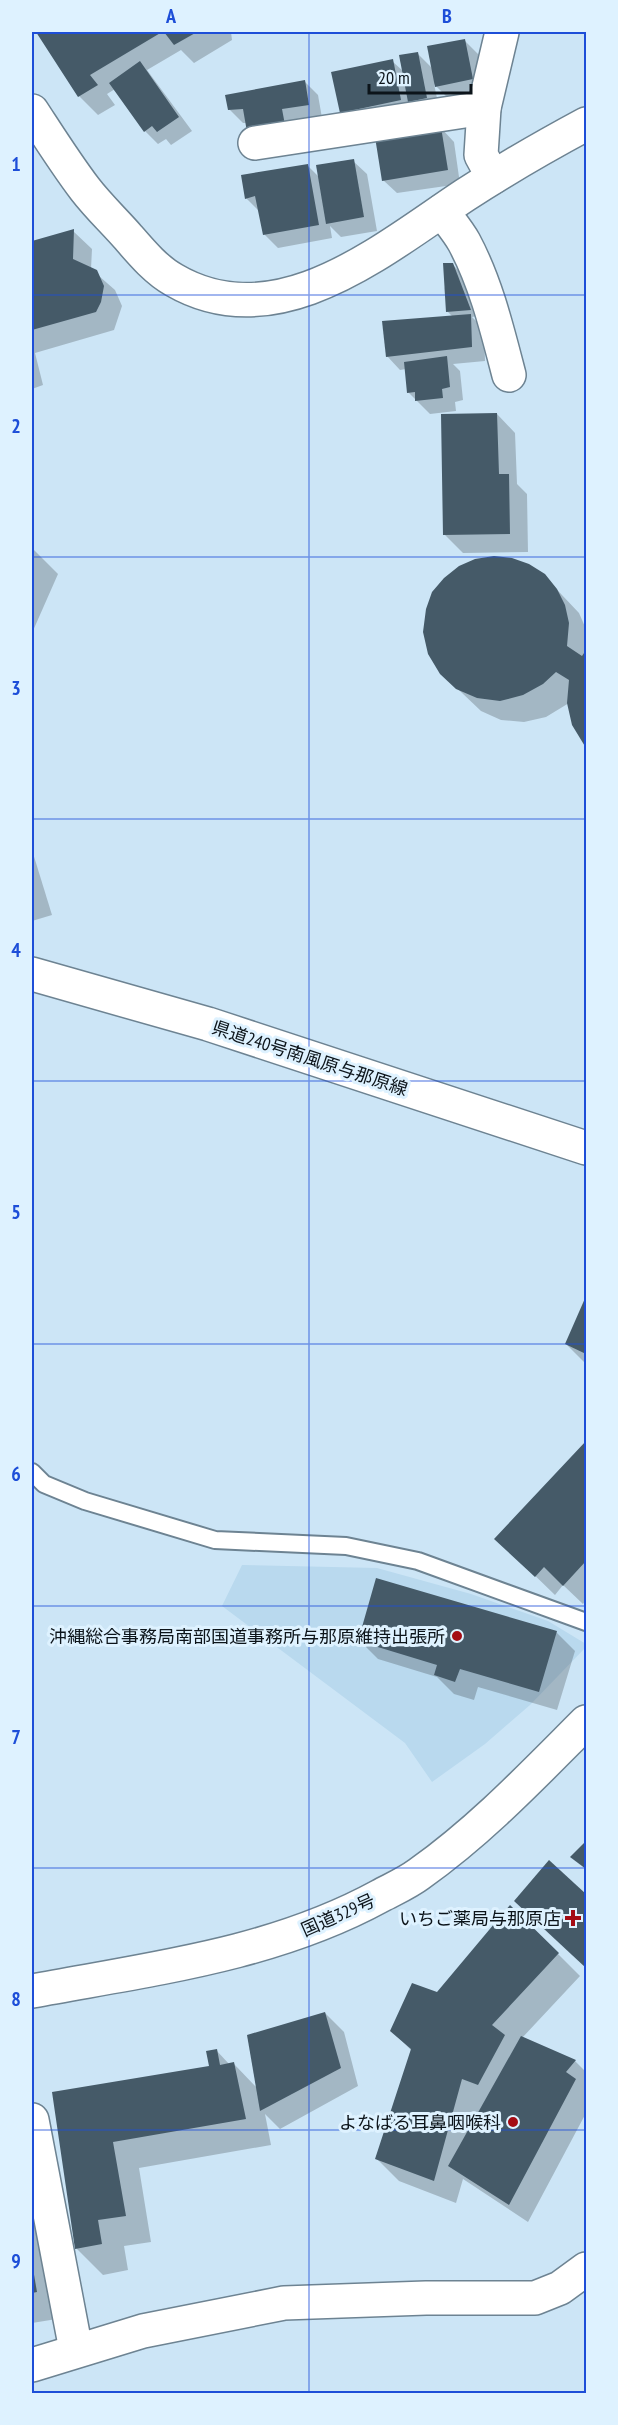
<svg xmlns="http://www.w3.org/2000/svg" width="618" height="2425" font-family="'PT Sans Narrow','Noto Sans JP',sans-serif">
<rect width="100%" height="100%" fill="#cce5f6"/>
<polygon fill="#b9d9ee" points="242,1565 377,1568 471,1594 548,1621 586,1644 586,1647 530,1705 485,1744 432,1782 405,1743 222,1606"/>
<g fill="#0003">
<polygon points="38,32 231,32 232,40 194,63 181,50 147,70 192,131 171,145 166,139 158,144 145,131 115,89 107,94 115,105 98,115 79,96"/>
<polygon points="464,40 478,54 485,92 449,99 434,84 440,112 354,126 341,112 392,61 404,72 418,54 433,69"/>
<polygon points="304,81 318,95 322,118 295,122 243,123 229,109"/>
<polygon points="441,128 454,142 460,184 397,193 383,180"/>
<polygon points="353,161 367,174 377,231 341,237 330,226 332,238 278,248 264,234 260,212 246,198 308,166 319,177"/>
<polygon points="73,231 92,249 91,269 115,290 122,306 114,330 35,353 43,385 32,389 32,243"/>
<polygon points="452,264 459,271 477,316 472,317 484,329 485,361 453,364 460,371 463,400 455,402 456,411 430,414 408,392 406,369 400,370 387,356 453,317 448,312"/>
<polygon points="497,414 515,433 517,484 527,494 528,552 463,553 445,535"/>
<polygon points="32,540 32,548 58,574 32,633"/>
<polygon points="544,576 579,613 586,629 586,746 569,703 546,717 524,722 501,720 481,711 441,673"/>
<polygon points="32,850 52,915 32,921"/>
<polygon points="586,1300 586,1364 566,1344"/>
<polygon points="586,1443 586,1600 583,1604 563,1585 555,1595 496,1538"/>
<polygon points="556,1632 575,1651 557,1710 478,1687 474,1700 454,1694 437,1677 378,1659 360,1641"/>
<polygon points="550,1863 586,1896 586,1967 535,1919"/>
<polygon points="558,1954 580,1976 522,2038 575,2061 586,2072 586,2113 528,2222 463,2179 456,2203 399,2181 377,2159 412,2051 391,2030 438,1994"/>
<polygon points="325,2013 344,2032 358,2086 280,2129 265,2114 271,2145 139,2168 151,2242 124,2246 128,2270 103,2275 76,2248 54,2094 211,2068 216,2050 230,2065 234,2064 257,2088"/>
<polygon points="32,2145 63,2318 32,2323"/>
</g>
<g fill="#455a68">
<polygon points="36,32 162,32 90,75 98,85 78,97"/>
<polygon points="164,32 197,32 174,45"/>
<polygon points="465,39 473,79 435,87 427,46"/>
<polygon points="418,52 427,98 408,102 399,55"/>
<polygon points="393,59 401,100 340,113 331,72"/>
<polygon points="140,61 179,117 157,132 152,126 144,132 109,83"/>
<polygon points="305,80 309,105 282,109 285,125 247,132 243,109 228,110 225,95"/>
<polygon points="441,127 448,170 382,181 375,137"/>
<polygon points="354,159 364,217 326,224 316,165"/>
<polygon points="308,164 319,225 263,235 255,196 245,199 241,175"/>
<polygon points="74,229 73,259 97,270 104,286 101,302 96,312 32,330 32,241"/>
<polygon points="443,263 453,263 471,310 446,312"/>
<polygon points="471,314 472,347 386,357 382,321"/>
<polygon points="447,356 450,387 442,389 443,398 415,401 415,392 407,393 404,362"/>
<polygon points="497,413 499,474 509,474 510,534 443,535 441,414"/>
<polygon points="494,556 512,558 529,564 545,574 557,589 565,605 569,623 567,646 582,656 586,650 586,748 572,725 567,703 569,680 556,672 543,684 523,695 500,701 477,698 456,689 440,674 428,654 423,632 426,609 432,592 444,578 459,566 475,559"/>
<polygon points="586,1296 586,1354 565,1344"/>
<polygon points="586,1441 586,1561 563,1586 544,1567 535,1577 494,1539"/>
<polygon points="376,1578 557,1631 539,1692 460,1669 455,1682 434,1675 437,1665 358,1641"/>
<polygon points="586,1841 586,1869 570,1857"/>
<polygon points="549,1860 586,1894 586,1968 514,1901"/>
<polygon points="510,1905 559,1953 492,2025 505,2035 478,2085 462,2079 434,2181 375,2159 411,2049 390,2031 412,1983 437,1992"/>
<polygon points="325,2012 341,2068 260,2111 247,2035"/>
<polygon points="521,2036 576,2060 566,2072 576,2079 509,2205 448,2166"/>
<polygon points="217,2049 220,2065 234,2062 246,2119 113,2142 126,2216 98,2220 102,2244 75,2249 52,2092 209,2066 206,2051"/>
<polygon points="32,2263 37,2292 32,2293"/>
</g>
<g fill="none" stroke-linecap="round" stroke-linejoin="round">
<defs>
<polyline id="service" points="32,1472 44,1484 85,1501 215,1540 346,1546 418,1561 586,1622"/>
<g id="minor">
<polyline points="255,143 484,108"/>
<polyline points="493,177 481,155 484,108 502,32"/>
<path d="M442,211C449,221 458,231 464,242C486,283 497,329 509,375"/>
<polyline points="32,2120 76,2350"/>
<polyline points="32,2365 143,2331 284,2303 426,2298 535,2298 560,2288 586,2269"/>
</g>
<path id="tertiary" d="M32,111C49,137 66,164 85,189C98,206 114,221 128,237C141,252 156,270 174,280C277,340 382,250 465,195C505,169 545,146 586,124"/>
<polyline id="secondary" points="32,974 208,1024 586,1148"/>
<path id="trunk" d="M32,1991C150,1969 272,1955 380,1896C393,1889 407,1883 419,1874C481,1830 533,1775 586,1722"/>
</defs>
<use href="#service" stroke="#6d8392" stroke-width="20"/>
<use href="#minor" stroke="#6d8392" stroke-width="36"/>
<use href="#tertiary" stroke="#6d8392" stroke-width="36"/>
<use href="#secondary" stroke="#6d8392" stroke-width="36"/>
<use href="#trunk" stroke="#6d8392" stroke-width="36"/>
<use href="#service" stroke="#fff" stroke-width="16"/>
<use href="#minor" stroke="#fff" stroke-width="33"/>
<use href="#tertiary" stroke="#fff" stroke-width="33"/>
<use href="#secondary" stroke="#fff" stroke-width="33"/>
<use href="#trunk" stroke="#fff" stroke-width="33"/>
</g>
<path fill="none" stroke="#1d4ed8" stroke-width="1.5" stroke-opacity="0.55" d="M309,32V2394M32,295H586M32,557H586M32,819H586M32,1081H586M32,1344H586M32,1606H586M32,1868H586M32,2130H586"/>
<g fill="#a40c14" stroke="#def2ff" stroke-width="2">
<circle cx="457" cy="1636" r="6"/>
<path d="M570 1909h6v6h6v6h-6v6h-6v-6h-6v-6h6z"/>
<circle cx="513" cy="2122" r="6"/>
</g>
<g text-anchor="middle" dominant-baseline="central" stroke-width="6" stroke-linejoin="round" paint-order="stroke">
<g font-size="18" fill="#0c141a" stroke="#def2ff">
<text transform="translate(310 1058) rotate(18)">県道240号南風原与那原線</text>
<text transform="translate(338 1915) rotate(-24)">国道329号</text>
</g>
<g font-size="18" fill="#0c141a" stroke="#def2ff" text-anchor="end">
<text x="445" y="1636">沖縄総合事務局南部国道事務所与那原維持出張所</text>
<text x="561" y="1918">いちご薬局与那原店</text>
<text x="501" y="2122">よなばる耳鼻咽喉科</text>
</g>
</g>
<rect width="618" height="2425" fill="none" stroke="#def2ff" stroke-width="66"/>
<path d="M369 84v9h102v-9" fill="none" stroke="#0c141a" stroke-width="3"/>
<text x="378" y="84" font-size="18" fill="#0c141a" stroke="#def2ff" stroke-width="4.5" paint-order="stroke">20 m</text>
<rect x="33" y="33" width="552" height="2359" fill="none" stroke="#1d4ed8" stroke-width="2"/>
<g font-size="20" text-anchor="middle" font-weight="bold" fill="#1d4ed8">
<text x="171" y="23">A</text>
<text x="447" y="23">B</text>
<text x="16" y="171">1</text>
<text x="16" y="433">2</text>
<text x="16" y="695">3</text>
<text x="16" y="957">4</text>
<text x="16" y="1219">5</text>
<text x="16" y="1481">6</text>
<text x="16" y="1744">7</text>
<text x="16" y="2006">8</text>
<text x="16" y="2268">9</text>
</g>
</svg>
